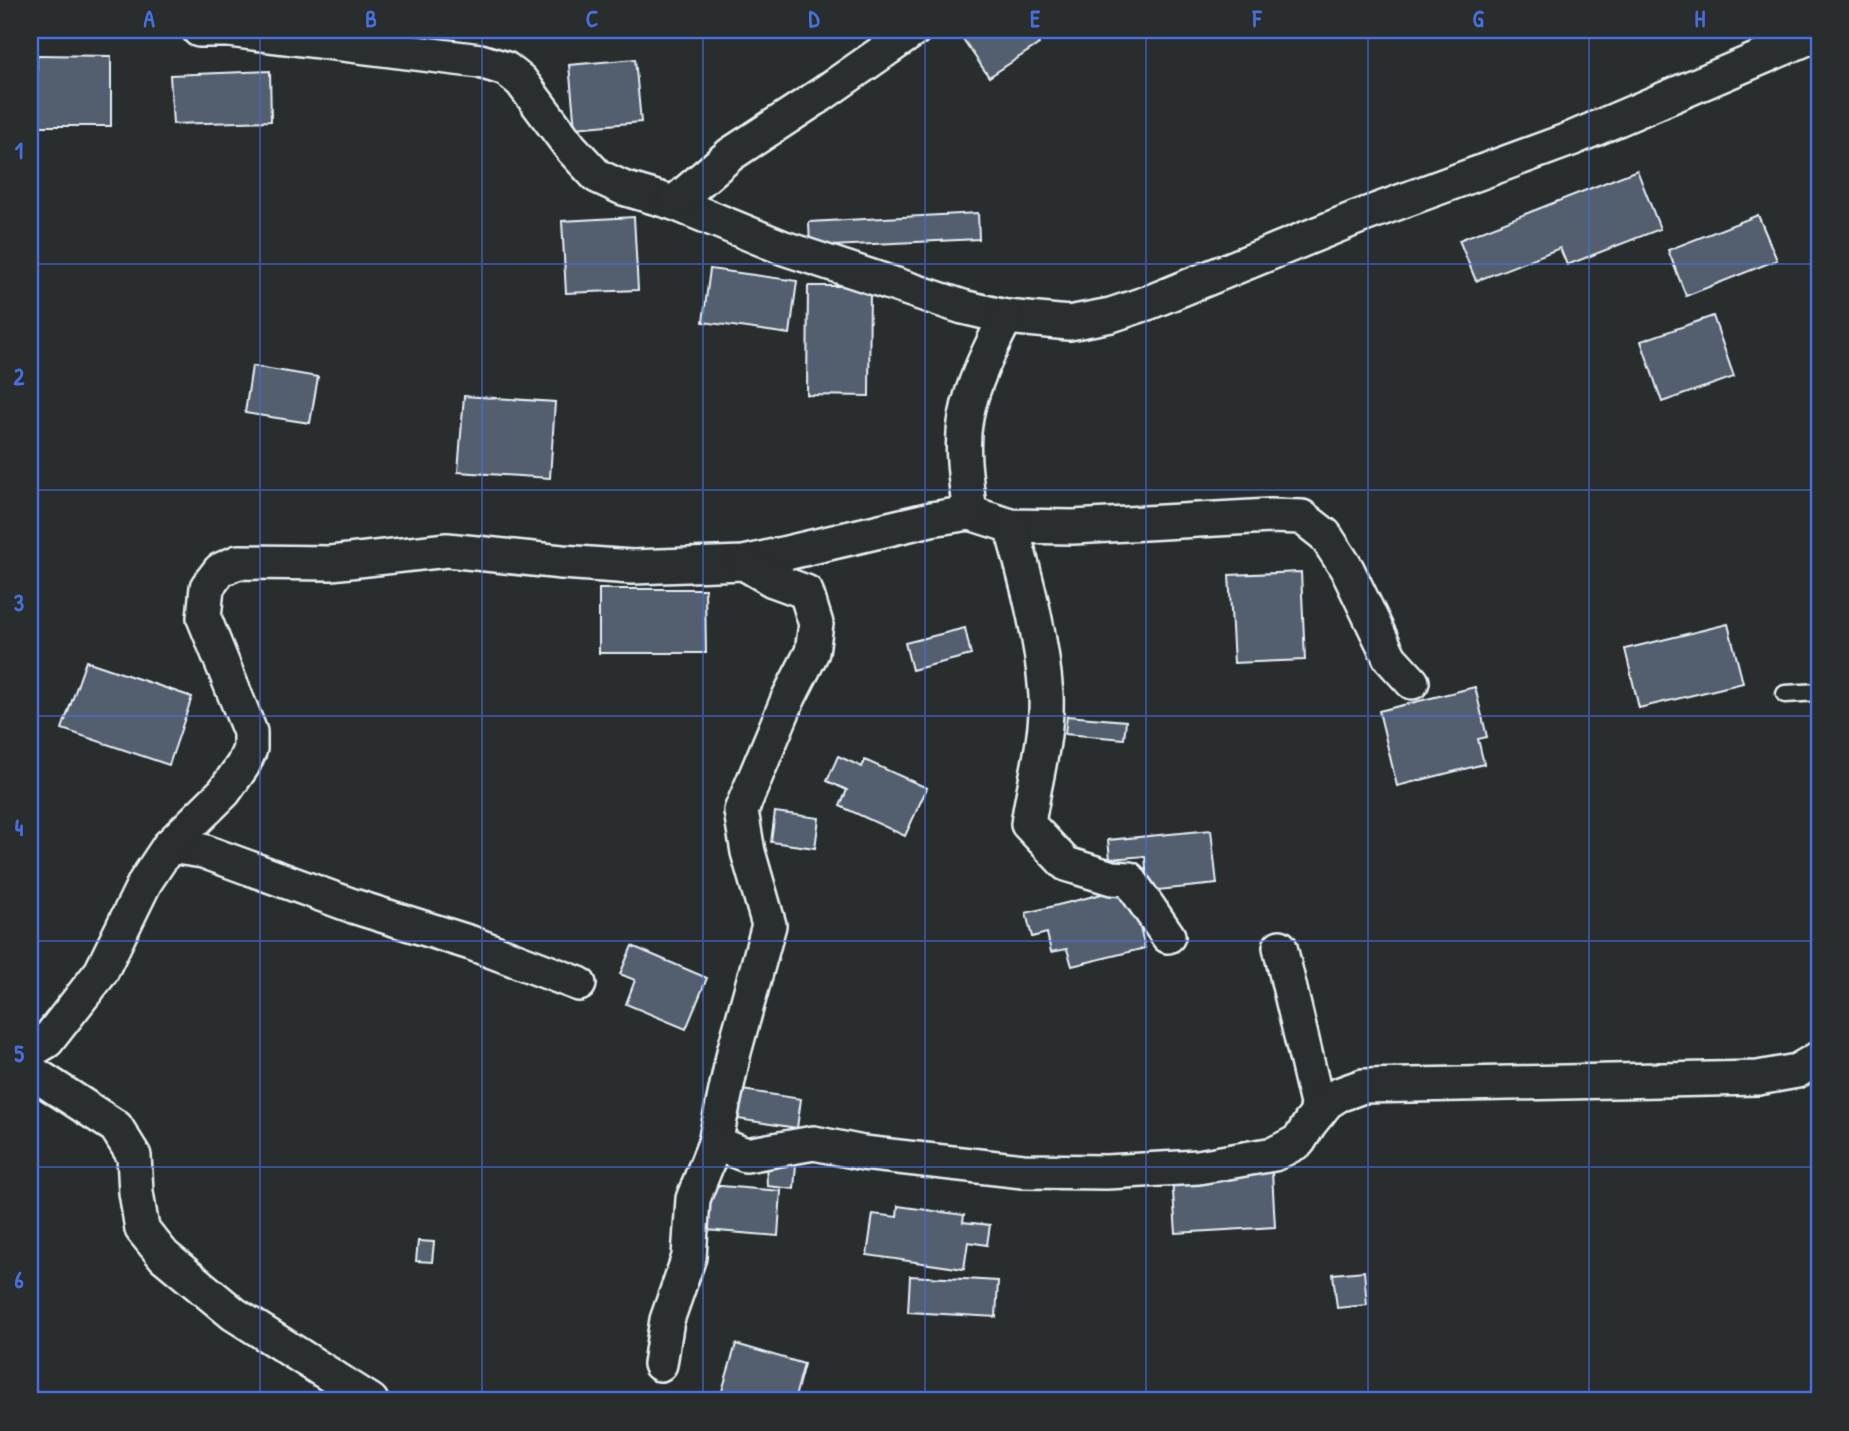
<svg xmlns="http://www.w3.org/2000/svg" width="1849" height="1431" font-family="'Patrick Hand',sans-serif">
<rect width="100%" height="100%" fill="#2a2d2e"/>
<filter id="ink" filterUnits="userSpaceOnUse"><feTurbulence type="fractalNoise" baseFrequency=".0143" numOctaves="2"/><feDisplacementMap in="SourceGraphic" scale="14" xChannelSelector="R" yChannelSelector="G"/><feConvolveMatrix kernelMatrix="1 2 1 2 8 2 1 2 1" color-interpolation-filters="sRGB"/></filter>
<g filter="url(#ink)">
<g fill="#535e6e" stroke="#e8f1f8" stroke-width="2">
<polygon points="957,30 1029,30 1039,44 989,77"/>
<polygon points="37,55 111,56 111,126 33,126 33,94 30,94 30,72 37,72"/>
<polygon points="635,59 641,122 575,128 569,65"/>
<polygon points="270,71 271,121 173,124 170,75"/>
<polygon points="1637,170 1660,229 1567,265 1560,248 1476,281 1459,240"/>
<polygon points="978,213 979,239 810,247 809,222"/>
<polygon points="1758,215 1777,260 1686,296 1668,250"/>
<polygon points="634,217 638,290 566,293 562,221"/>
<polygon points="710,269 797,281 790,334 703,322"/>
<polygon points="808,286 870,286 869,396 807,395"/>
<polygon points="1713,316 1734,377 1662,402 1641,341"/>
<polygon points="252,366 318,377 310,423 245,413"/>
<polygon points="464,396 555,402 550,478 458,472"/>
<polygon points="1301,572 1305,660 1234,663 1229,575"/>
<polygon points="599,589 705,589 706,653 599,653"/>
<polygon points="1728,624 1743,683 1639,708 1625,649"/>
<polygon points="965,628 971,655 912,670 905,643"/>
<polygon points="86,661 192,697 169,765 62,729"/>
<polygon points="1475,687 1487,737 1478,739 1484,764 1397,786 1379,711"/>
<polygon points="1067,716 1126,721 1124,739 1065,734"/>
<polygon points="838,756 862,767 865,760 927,788 905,836 840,806 847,790 827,781"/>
<polygon points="775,812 819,818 815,848 771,842"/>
<polygon points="1211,830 1217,884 1148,891 1145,856 1110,859 1108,840"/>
<polygon points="1130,887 1145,948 1072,966 1067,949 1051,952 1047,933 1032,937 1026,913"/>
<polygon points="632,946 707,978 686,1029 626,1004 635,980 620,974"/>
<polygon points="742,1090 801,1099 797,1128 738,1119"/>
<polygon points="766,1161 796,1164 794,1189 767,1186"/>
<polygon points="1272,1172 1275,1227 1176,1233 1172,1179"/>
<polygon points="709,1185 781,1191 778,1236 706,1230"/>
<polygon points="898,1206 964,1215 963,1222 990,1225 987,1245 968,1242 964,1269 867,1255 873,1214 897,1217"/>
<polygon points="418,1241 434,1242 432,1262 416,1261"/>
<polygon points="1364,1271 1367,1305 1337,1308 1333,1274"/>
<polygon points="910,1276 998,1281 996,1317 908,1312"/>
<polygon points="736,1344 804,1364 794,1401 719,1401"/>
</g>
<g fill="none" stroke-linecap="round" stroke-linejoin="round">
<defs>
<polyline id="service" points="1785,694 1819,692"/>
<g id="minor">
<polyline points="199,30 229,30 480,61 506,69 521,81 571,148 597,176 623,188 674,203 784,248 963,307 1006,317 1069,323 1111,315 1150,302 1356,218 1571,139 1819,33"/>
<polyline points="674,203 731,154 821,95 914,30"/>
<polyline points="970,513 1011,526 1073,527 1270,516 1302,517 1325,535 1347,569 1390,658 1412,682"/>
<path d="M1011,526C1027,581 1042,638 1046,695C1048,738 1034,782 1028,824L1066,864L1112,878L1129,879L1168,936"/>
<polyline points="169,846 203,851 353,906 471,943 579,984"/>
<polyline points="1280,947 1319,1112"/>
<path d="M30,1051L47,1041L101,972L145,882L169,846L224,792L243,765L250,749V732L204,618L207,587L220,570L238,562L331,563L447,550L562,562L632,567L744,563L931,519L970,513C966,482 960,449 966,417C972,384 991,347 1006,317"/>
<polyline points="30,1071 116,1127 134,1156 136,1192 142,1229 164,1256 234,1314 371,1401"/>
<polyline points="715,1143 734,1052 769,925 748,852 741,811 788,699 812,652 816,624 806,592 773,580 744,563"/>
<polyline points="660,1364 667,1320 689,1257 693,1199 715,1143 746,1155 814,1143 863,1153 1023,1171 1106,1172 1198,1167 1274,1154 1299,1141 1310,1123 1327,1102 1338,1095 1363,1086 1758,1078 1797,1071 1819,1058"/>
</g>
</defs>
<use href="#service" stroke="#e8f1f8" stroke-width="21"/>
<use href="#minor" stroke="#e8f1f8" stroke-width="38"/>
<use href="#service" stroke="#2a2d2e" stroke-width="16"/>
<use href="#minor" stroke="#2a2d2e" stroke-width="33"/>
</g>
</g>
<path fill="none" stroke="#466fde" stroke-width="2" stroke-opacity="0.55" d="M260,30V1401M482,30V1401M703,30V1401M925,30V1401M1146,30V1401M1368,30V1401M1589,30V1401M30,264H1819M30,490H1819M30,716H1819M30,941H1819M30,1167H1819"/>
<rect width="1849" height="1431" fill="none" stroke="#2a2d2e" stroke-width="77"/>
<rect x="38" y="38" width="1773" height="1354" fill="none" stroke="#466fde" stroke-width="2.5"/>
<g font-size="23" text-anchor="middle" font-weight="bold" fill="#466fde">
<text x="149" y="27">A</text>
<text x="371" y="27">B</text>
<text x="592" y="27">C</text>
<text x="814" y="27">D</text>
<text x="1035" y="27">E</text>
<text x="1257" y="27">F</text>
<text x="1478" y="27">G</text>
<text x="1700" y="27">H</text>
<text x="19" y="159">1</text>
<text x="19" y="385">2</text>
<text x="19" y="611">3</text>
<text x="19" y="836">4</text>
<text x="19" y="1062">5</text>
<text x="19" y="1288">6</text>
</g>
</svg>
